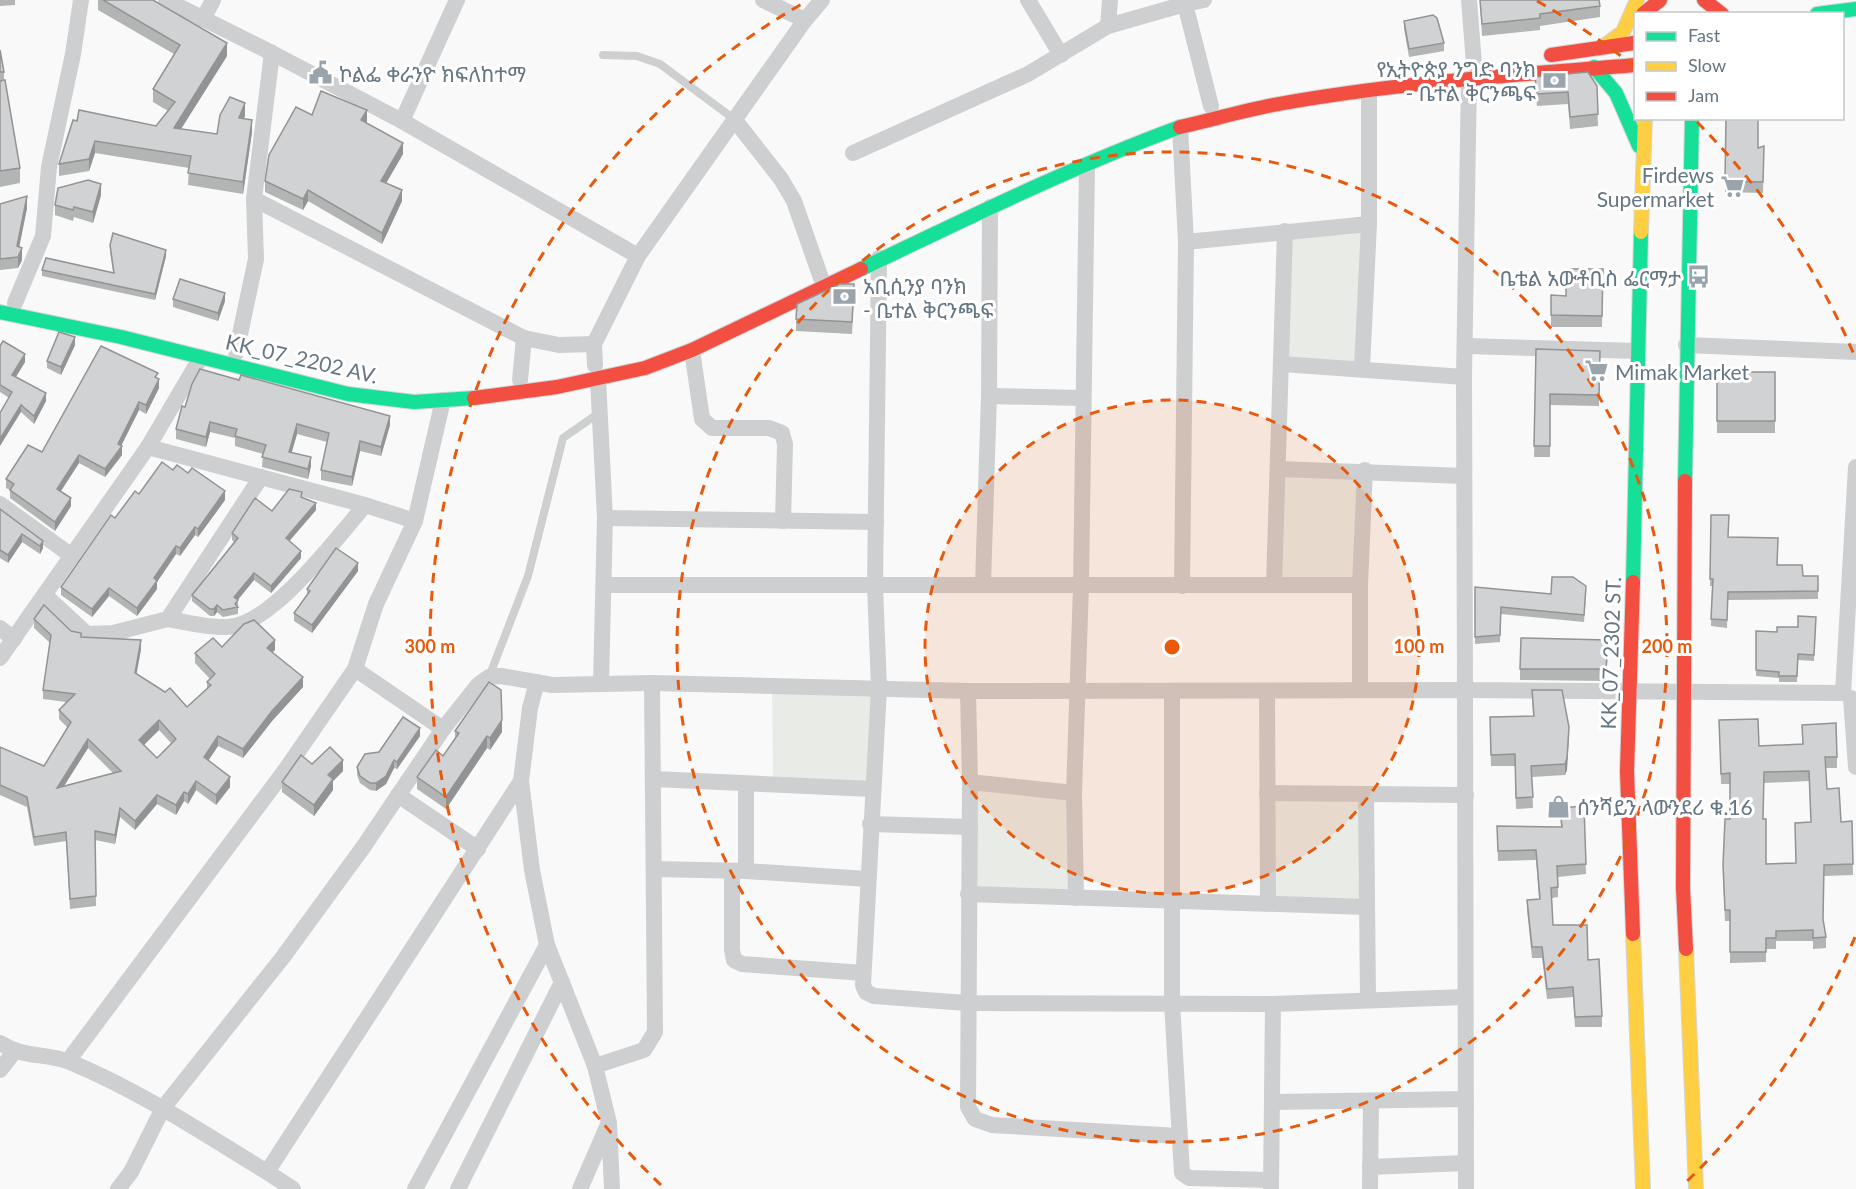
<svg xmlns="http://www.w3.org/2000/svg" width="1856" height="1189" font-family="Lato,'Noto Sans Ethiopic',sans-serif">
<rect width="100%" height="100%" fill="#f9f9f9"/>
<g fill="#e8ebe6">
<polygon points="1369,224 1362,368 1282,365 1285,231"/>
<polygon points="1279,469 1365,470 1360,585 1274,584"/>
<polygon points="772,685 879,688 872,789 773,785"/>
<polygon points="970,782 1074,793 1076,898 968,894"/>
<polygon points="1267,793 1366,795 1367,907 1268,903"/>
</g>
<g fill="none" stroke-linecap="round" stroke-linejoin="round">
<defs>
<g id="fast">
<polyline points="1817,14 1856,9"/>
<polyline points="1594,67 1616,93 1639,146"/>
<path d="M861,269C966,219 1071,167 1180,127"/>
<polyline points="0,312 121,337 348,394 414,402 474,398"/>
<polyline points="1685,481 1692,118"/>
<polyline points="1633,582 1641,232"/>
</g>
<g id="slow">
<polyline points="1603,47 1623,32 1637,0"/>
<polyline points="1641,232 1645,118"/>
<polyline points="1633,934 1643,1189"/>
<polyline points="1686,949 1696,1189"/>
</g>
<g id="jam">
<polyline points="1704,0 1722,14"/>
<polyline points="1643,14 1660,0"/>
<polyline points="1551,55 1634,43"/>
<path d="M1180,127C1211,120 1242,111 1273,105C1393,83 1515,75 1636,65"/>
<polyline points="474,398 557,387 645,368 692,350 861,269"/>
<polyline points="1685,481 1683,888 1686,949"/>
<polyline points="1633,582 1627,771 1633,934"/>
</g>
</defs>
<use href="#fast" stroke="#d5d6d7" stroke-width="16"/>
<use href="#slow" stroke="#d5d6d7" stroke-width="16"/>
<use href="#jam" stroke="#d5d6d7" stroke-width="16"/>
<g stroke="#cecfd0" stroke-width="8">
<polyline points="603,55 637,56 660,64 734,119"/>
<polyline points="489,677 528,576 563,438 599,413"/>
</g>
<g stroke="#cecfd0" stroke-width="16">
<polyline points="166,0 272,53"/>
<polyline points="763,0 805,20"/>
<polyline points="1028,0 1061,55"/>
<polyline points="1204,0 1185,4 1211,106"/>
<polyline points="1469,0 1474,64"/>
<polyline points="203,19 213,0"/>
<polyline points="1108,26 1110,0"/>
<polyline points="1469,79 1464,377 1465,690 1843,693"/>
<polyline points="734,119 781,179 794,201 821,278"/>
<polyline points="402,121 457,0"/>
<polyline points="1180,127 1186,242 1182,586"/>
<polyline points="853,153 1028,74 1108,26 1185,4"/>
<polyline points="254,199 524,338 559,345 594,344"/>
<polyline points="1186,242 1369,224"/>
<polyline points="879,258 875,586 879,688 863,985 866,992 874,996 966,1003 1273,1004 1465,997"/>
<polyline points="15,303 43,236 49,167 73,54 81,0"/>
<polyline points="1686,345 1856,352"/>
<polyline points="1465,346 1636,351"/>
<polyline points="692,350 702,419 712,428 769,428 782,433 785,444 783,521"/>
<polyline points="236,353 256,259 254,199 272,53 402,121 638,256"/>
<polyline points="1282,364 1464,377"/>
<polyline points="595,365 594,344 638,256 805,20 822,0"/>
<polyline points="1362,368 1369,224 1369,91"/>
<polyline points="598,379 605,518 601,683"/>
<polyline points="520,380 524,338"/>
<polyline points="989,396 1082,398"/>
<path d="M148,447L365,505C338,537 270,627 227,627C207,628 187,622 168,619"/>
<polyline points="1279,469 1464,476"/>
<polyline points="0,504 72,556"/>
<polyline points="365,505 415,521"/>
<polyline points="605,518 876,522"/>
<polyline points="983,584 989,396 990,207"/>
<polyline points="1274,584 1285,231"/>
<polyline points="604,585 1360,585"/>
<polyline points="46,596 87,634 113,633 168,619 261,477"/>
<polyline points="0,628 14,639"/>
<polyline points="0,658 148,447 201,357"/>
<polyline points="355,669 443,729"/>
<polyline points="537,682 530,708 521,781 532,870 547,945 595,1066 609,1123 612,1189"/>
<polyline points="1360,689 1360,585 1365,470"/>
<polyline points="968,691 970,782 968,1107 975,1119 992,1125 1179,1136"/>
<polyline points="1172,691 1172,1003 1182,1173 1189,1178 1271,1180"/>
<polyline points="1267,691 1268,903"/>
<polyline points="1843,693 1856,467"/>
<polyline points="1851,698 1856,767"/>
<polyline points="654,779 872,789"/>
<polyline points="970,782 1074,793"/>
<polyline points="1267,793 1466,795"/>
<polyline points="398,795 478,849"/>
<polyline points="1366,795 1368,999"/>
<polyline points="870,824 970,827"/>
<polyline points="655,869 746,871 867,879"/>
<polyline points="732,871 732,950 734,960 742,964 863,973"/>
<polyline points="746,871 746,784"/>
<polyline points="968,894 1367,907"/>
<polyline points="1076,898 1074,793 1081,586 1087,165"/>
<path d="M0,1043C23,1058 46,1053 70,1062C140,1091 203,1133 267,1172L521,781"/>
<polyline points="68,1061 286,769 355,669 376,604 415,521 443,400"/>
<polyline points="595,1066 644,1050 655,1032 652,683"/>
<polyline points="0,1070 14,1052"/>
<polyline points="1273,1102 1466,1099"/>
<polyline points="1370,1167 1465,1163"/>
<polyline points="267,1172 293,1189"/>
<polyline points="118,1189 131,1172 163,1108 283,957 364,846 443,729 478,685 489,677 501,676 552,685 652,683 968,691 1465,690 1466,1189"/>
<polyline points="415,1189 547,945"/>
<polyline points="458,1189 562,982"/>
<polyline points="580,1189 607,1127"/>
<polyline points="1271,1189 1273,1004"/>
<polyline points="1370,1189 1371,1101"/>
</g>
<use href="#fast" stroke="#16e098" stroke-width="14"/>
<use href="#slow" stroke="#ffcf43" stroke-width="14"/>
<use href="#jam" stroke="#f24e42" stroke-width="14"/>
</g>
<g fill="#b3b5b5" fill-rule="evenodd">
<polygon points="0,0 15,0 15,5 0,6"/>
<polygon points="98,0 153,0 227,56 181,129 217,134 245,116 244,118 252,132 243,194 188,185 189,168 95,153 89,171 59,176 59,164 77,121 156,126 168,111 153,102 153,89 174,54 98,10"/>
<polygon points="1480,0 1600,6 1600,17 1540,26 1540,30 1482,36"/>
<polygon points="1404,21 1444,43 1444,51 1409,57 1404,29"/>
<polygon points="0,50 4,72 4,80 20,168 20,183 0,187"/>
<polygon points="1535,77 1597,86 1598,126 1570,129 1568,104 1537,106 1535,89"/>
<polygon points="312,115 367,121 366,123 403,154 386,183 402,201 382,244 308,201 303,210 265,192 265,181"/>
<polygon points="1726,118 1758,148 1764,146 1763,193 1725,192"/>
<polygon points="101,195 93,223 74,217 73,221 55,215 55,205"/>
<polygon points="0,204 27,208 19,247 22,260 18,268 0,270"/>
<polygon points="110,245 166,256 155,300 42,276 42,270 113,272 110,251"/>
<polygon points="1603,269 1602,327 1551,327 1551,295 1566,296"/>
<polygon points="854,296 852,334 796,331 796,319"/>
<polygon points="173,299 225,301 218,321 173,307"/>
<polygon points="75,345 61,375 47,368 47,361"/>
<polygon points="0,346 25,362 16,377 46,401 34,424 21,412 9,398 0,392"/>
<polygon points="1536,349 1600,351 1599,406 1550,405 1550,457 1534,457"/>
<rect x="1717" y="372" width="58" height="61"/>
<polygon points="158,378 159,388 146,414 139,410 121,446 122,455 105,477 79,463 61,491 71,506 55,531 10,498 10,490 6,488 6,479 42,452"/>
<polygon points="182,406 390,425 381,456 360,451 352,486 321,480 321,470 327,442 297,434 291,453 311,466 308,479 262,467 263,454 235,446 235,438 210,432 206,447 176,439 176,429"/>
<polygon points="173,470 225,500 198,537 195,535 180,556 176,554 157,582 157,589 137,616 109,596 92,617 61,595 61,587 115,518 139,494"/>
<polygon points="302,497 316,510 289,541 301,558 271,593 254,580 238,600 238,614 223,617 217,612 214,616 210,616 192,601 192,595 234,542 232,540 232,533 272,511"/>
<polygon points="0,509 43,548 40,554 22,542 8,563 0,558"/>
<polygon points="1711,515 1728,537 1777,565 1803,576 1818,576 1818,599 1728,600 1727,628 1711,626 1712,586 1710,586"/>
<polygon points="358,571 312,633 294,621 294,613 307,594 307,589"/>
<polygon points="1475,587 1551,594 1586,594 1584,622 1501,614 1500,642 1475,644"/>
<polygon points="1816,617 1814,661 1798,660 1797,682 1779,682 1779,678 1756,676 1756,631 1777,632 1798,627"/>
<path d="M34,619L71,631L81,637L141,649L136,674L187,707L207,689V682L210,679L195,663V653L222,647L275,650L272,652L303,687L272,721L243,758L218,746L208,761L230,787L216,805L196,790L188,804L184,801L176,815L157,804L135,830L120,817L115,844L95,840L96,906L70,909L66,841L34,846L27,807L0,795V747L44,766L68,728L59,719V710L66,702L43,699V690L50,643L34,628ZM159,730L171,743L157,758L143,745ZM88,748L113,773L64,786Z"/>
<polygon points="1608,651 1606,681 1520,680 1520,669"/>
<polygon points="1532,690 1569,738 1567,770 1565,775 1532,777 1533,808 1516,809 1515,766 1491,766 1490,717 1533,716"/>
<path d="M1719,720L1759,746L1803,744L1802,725L1837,757V768H1826L1827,789L1841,822L1852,821L1853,875L1824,876L1823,920L1826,937V948L1813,949V941H1776V949H1766V962L1730,963V921H1725L1723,876L1730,819V784H1721ZM1809,781L1811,823L1796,863L1766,864L1763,819L1764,783Z"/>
<polygon points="455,731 502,732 490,750 487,748 446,809 417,789 417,777 443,756 455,738"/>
<polygon points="420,736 397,769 394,768 386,784 376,791 370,790 360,783 357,775 357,767 379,752"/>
<polygon points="312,764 343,771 333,781 333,790 314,816 282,792 282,782"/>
<polygon points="1584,806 1586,874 1558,877 1558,897 1552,898 1553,925 1588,960 1602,1016 1602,1027 1575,1027 1573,997 1547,999 1542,958 1532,958 1527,910 1527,900 1539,899 1536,860 1498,861 1497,826 1561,827 1560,808"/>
</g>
<g fill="#929394">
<polygon points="227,43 227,56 174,140 174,128"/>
<polygon points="245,103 245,116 239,130 239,118"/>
<polygon points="367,110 367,121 361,131 361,120"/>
<polygon points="252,120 252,132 243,194 243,182"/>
<polygon points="95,141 95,153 89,171 89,159"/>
<polygon points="403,143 403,154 381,192 381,181"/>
<polygon points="101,184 101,195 93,223 93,212"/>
<polygon points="308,190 308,201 303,210 303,199"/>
<polygon points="402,190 402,201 382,244 382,233"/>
<polygon points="27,196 27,208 17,258 17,246"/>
<polygon points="22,248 22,260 18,268 18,257"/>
<polygon points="166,250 166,256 155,300 155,294"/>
<polygon points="225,293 225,301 218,321 218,313"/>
<polygon points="75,337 75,345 61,375 61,367"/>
<polygon points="25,354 25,362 12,383 12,375"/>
<polygon points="159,379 159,388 146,414 146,405"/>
<polygon points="46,393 46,401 34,424 34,416"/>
<polygon points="139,402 139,410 120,448 122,446 122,455 105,477 105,469"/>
<polygon points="21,405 21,412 0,446 0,439"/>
<polygon points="390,416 390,425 381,456 381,447"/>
<polygon points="210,422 210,432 206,447 206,437"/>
<polygon points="297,424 297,434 289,462 289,452"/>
<polygon points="360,441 360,451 352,486 352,477"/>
<polygon points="79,455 79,463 57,497 57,489"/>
<polygon points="311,457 311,466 308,479 308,469"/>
<polygon points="225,491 225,500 198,537 198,529"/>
<polygon points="71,498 71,506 55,531 55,522"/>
<polygon points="316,503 316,510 286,545 286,538"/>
<polygon points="195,527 195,535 180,556 180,548"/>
<polygon points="22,534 22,542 8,563 8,555"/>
<polygon points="43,541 43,548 40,554 40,546"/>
<polygon points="176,546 176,554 157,582 157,589 137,616 137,608 154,578"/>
<polygon points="301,551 301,558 271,593 271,586"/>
<polygon points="358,563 358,571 312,633 312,625"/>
<polygon points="254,573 254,580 234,604 234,597"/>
<polygon points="109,588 109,596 92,617 92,609"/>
<polygon points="217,605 217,612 214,616 214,609"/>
<polygon points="141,640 141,649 135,683 135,673"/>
<polygon points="275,640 275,650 267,657 267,648"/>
<polygon points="303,677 303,687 272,721 243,758 243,749 272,711"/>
<polygon points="159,720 159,730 139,750 139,740"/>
<polygon points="502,720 502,732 490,750 490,738"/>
<polygon points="1569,727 1567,770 1565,775 1565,764"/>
<polygon points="420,728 420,736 397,769 397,762"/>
<polygon points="218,736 218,746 204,767 204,757"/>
<polygon points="487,736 487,748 446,809 446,797"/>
<polygon points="88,739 88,748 57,797 57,788"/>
<polygon points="343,760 343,771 333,781 333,790 314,816 314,805 328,775"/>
<polygon points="394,760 394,768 386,784 376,791 376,783"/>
<polygon points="230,777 230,787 216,805 216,795"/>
<polygon points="196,781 196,790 188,804 188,794"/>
<polygon points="184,792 184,801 176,815 176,805"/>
<polygon points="157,795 157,804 135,830 135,821"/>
<polygon points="120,808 120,817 115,844 115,835"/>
</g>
<g fill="#d0d2d3" stroke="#929394" stroke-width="1.5" fill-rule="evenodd">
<polygon points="103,0 153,0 227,43 174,128 217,134 220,115 230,97 245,103 239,118 252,120 243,182 188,173 191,156 95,141 89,159 59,164 73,120 77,121 79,110 156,126 175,102 153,89 180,45"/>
<polygon points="1480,0 1599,0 1600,6 1540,14 1540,18 1482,24"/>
<polygon points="1433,15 1437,18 1444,43 1409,49 1404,21"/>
<polygon points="0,50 4,72 0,72"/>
<polygon points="1588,72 1597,86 1598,114 1570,117 1568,92 1537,94 1535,77"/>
<polygon points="5,80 20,168 0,171 0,81"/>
<polygon points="321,91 367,110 361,120 403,143 381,181 402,190 382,233 308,190 303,199 265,181 269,155 296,107 312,115"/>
<polygon points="1726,118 1758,118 1758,148 1764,146 1763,182 1725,181"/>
<polygon points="88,180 101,184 93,212 74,207 73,210 55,205 58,188"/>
<polygon points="27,196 17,246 22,248 18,257 0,259 0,204"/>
<polygon points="113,233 166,250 155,294 42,270 46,258 114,273 110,245"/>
<polygon points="1566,269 1603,269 1602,316 1551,315 1551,295 1566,296"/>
<polygon points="180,279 225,293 218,313 173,299"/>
<polygon points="840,284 854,284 852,322 796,319 797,304"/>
<polygon points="59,332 75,337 61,367 47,361"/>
<polygon points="3,341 25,354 12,375 46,393 34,416 21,405 0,439 0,413 12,392 0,385 0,346"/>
<polygon points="101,346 158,373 155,377 159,379 146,405 139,402 118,444 122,446 105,469 79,455 57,489 71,498 55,522 10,490 14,484 6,479 28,445 42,452"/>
<polygon points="1536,349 1600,351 1599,395 1550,394 1550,446 1534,446"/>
<polygon points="200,369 239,380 241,375 390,416 381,447 360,441 352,477 321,470 329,433 297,424 289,452 311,457 308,469 262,457 266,445 235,436 237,429 210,422 206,437 176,429 182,406 185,407 192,384"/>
<rect x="1717" y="372" width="58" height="49"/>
<polygon points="162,462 173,470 177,465 188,473 192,468 225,491 198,529 195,527 180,548 176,546 154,578 157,581 137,608 109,588 92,609 61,587 111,515 115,518 135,491 139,494"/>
<polygon points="289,489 302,492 301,497 316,503 286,538 301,551 271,586 254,573 234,597 238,600 235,604 238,607 223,610 217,605 214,609 210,609 192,595 238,538 232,533 255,498 272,511"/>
<polygon points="0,509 43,541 40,546 22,534 8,555 0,550"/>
<polygon points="1711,515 1729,515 1728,537 1778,538 1777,565 1802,565 1803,576 1818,576 1818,591 1728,592 1727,620 1711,619 1713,579 1710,579"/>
<polygon points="336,548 358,563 312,625 294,613 310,591 307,589"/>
<polygon points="1552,577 1573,577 1586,586 1584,615 1501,607 1500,635 1475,637 1475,587 1551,594"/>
<path d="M44,605L71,631L81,633V637L141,640L135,673L165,692L170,688L187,707L211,685L207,682L215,674L195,653L213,638L222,647L244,624L254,620L275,640L267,648L303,677L272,711L243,749L218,736L204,757L230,777L216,795L196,781L188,794L184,792L176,805L157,795L135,821L120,808L115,835L95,831L96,896L70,899L66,832L34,837L27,797L0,785V747L44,766L71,722L59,710L75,694L43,690L51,635L34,619ZM159,720L176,739L157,758L139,740ZM88,739L121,771L57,788Z"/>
<polygon points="1798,616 1816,617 1814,655 1798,654 1797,676 1779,676 1779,672 1756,670 1756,631 1777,632 1777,627 1798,627"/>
<polygon points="1521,638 1608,640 1606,669 1520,669"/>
<polygon points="489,682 501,690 502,720 490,738 487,736 446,797 417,777 436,750 443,756 459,733 455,731"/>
<polygon points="1532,690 1562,690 1569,727 1567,758 1565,764 1531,766 1533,797 1516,798 1515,754 1491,755 1490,717 1534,716"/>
<polygon points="403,717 420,728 397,762 394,760 386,776 376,783 370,783 360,776 357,767 365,754 379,752"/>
<path d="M1758,719L1759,746L1803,744L1802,725L1836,723L1837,757H1825L1827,789L1839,788L1841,822L1852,821L1853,864L1824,865L1823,919L1826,937L1813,938V930L1776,931V938H1766V952H1730V910H1725L1723,865L1725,819H1730V773L1721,774L1719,720ZM1809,771L1811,822L1795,823L1796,863L1766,864V819H1763L1764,772Z"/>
<polygon points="330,747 343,760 328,775 333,779 314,805 282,782 301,755 312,764"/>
<polygon points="1584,806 1586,864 1557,866 1558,887 1551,888 1553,925 1587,925 1588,960 1599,959 1602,1016 1575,1017 1573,987 1547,989 1542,947 1532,947 1527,900 1540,899 1536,850 1498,851 1497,826 1562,827 1560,808"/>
</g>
<circle cx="1172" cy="647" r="247" fill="#e8590c" fill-opacity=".12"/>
<g fill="none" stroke="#e8590c" stroke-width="3" stroke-dasharray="10 8">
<circle cx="1172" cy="647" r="247"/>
<circle cx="1172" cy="647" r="495"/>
<path d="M1855 937A742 742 0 0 1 1683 1185M661 1185A742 742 0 0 1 807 1M1537 1A742 742 0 0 1 1634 66M1697 122A742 742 0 0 1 1855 357"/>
</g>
<defs>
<symbol id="civic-bare" viewBox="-9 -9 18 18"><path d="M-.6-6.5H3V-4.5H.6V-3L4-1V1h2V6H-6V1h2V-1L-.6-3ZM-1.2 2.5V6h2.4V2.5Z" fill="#99a4ac" stroke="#fff" stroke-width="2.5" paint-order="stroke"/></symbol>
<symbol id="bank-bare" viewBox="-9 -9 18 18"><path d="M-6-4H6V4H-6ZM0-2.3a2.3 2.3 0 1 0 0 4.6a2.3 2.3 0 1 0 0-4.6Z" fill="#99a4ac" stroke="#fff" stroke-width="2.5" paint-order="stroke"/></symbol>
<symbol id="supermarket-bare" viewBox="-9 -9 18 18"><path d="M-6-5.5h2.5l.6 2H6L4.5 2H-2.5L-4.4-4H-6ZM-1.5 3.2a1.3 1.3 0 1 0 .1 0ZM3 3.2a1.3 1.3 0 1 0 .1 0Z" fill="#99a4ac" stroke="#fff" stroke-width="2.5" paint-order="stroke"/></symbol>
<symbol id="bus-bare" viewBox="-9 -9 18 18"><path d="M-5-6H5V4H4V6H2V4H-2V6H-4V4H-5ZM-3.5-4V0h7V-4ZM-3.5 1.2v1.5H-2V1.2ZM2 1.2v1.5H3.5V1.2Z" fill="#99a4ac" stroke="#fff" stroke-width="2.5" paint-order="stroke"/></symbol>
<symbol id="shop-bare" viewBox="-9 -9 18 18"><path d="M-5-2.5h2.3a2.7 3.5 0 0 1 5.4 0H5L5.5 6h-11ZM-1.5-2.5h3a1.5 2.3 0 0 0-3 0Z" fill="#99a4ac" stroke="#fff" stroke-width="2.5" paint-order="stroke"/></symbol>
</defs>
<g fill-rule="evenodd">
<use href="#civic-bare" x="304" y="56" width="33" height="33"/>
<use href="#bank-bare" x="1538" y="64" width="33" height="33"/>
<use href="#supermarket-bare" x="1716" y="170" width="33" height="33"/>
<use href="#bus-bare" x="1682" y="260" width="33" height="33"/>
<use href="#bank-bare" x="828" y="280" width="33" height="33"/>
<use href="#supermarket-bare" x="1580" y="354" width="33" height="33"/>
<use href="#shop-bare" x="1542" y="790" width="33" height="33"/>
</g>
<g text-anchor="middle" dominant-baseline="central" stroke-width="6" stroke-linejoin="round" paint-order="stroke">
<g font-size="21" fill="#657683" stroke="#fff" text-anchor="start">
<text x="1536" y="68" text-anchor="end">የኢትዮጵያ ንግድ ባንክ<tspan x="1536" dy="24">- ቤተል ቅርንጫፍ</tspan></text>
<text x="339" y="73">ኮልፌ ቀራንዮ ክፍለከተማ</text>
<text x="1714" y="174" text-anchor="end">Firdews<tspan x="1714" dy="24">Supermarket</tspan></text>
<text x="1681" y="277" text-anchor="end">ቤቴል አውቶቢስ ፌርማታ</text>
<text x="863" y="285">አቢሲንያ ባንክ<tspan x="863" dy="24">- ቤተል ቅርንጫፍ</tspan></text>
<text x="1615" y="371">Mimak Market</text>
<text x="1577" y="806">ሰንሻይን ላውንደሪ ቁ.16</text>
</g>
<g font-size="21" fill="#657683" stroke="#fff">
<text transform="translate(302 358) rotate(13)">KK_07_2202 AV.</text>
<text transform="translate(1610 653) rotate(-88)">KK_07_2302 ST.</text>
</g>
</g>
<circle cx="1172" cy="647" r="9" fill="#e8590c" stroke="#fff" stroke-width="3"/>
<g font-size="18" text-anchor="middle" font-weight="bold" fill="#e8590c" stroke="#fff" stroke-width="6" stroke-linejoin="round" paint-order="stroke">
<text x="1419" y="653">100 m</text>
<text x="1667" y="653">200 m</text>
<text x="430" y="653">300 m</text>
</g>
<rect x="1634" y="12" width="210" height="108" fill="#ffffff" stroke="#c1c8cd" stroke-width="1.5"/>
<rect x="1646" y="32" width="30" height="9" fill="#16e098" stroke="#c1c8cd" stroke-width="1.5"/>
<text x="1688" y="42" font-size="18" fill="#657683">Fast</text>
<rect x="1646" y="62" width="30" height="9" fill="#ffcf43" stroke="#c1c8cd" stroke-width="1.5"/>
<text x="1688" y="72" font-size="18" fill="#657683">Slow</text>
<rect x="1646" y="92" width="30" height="9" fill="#f24e42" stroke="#c1c8cd" stroke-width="1.5"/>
<text x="1688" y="102" font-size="18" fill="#657683">Jam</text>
</svg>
